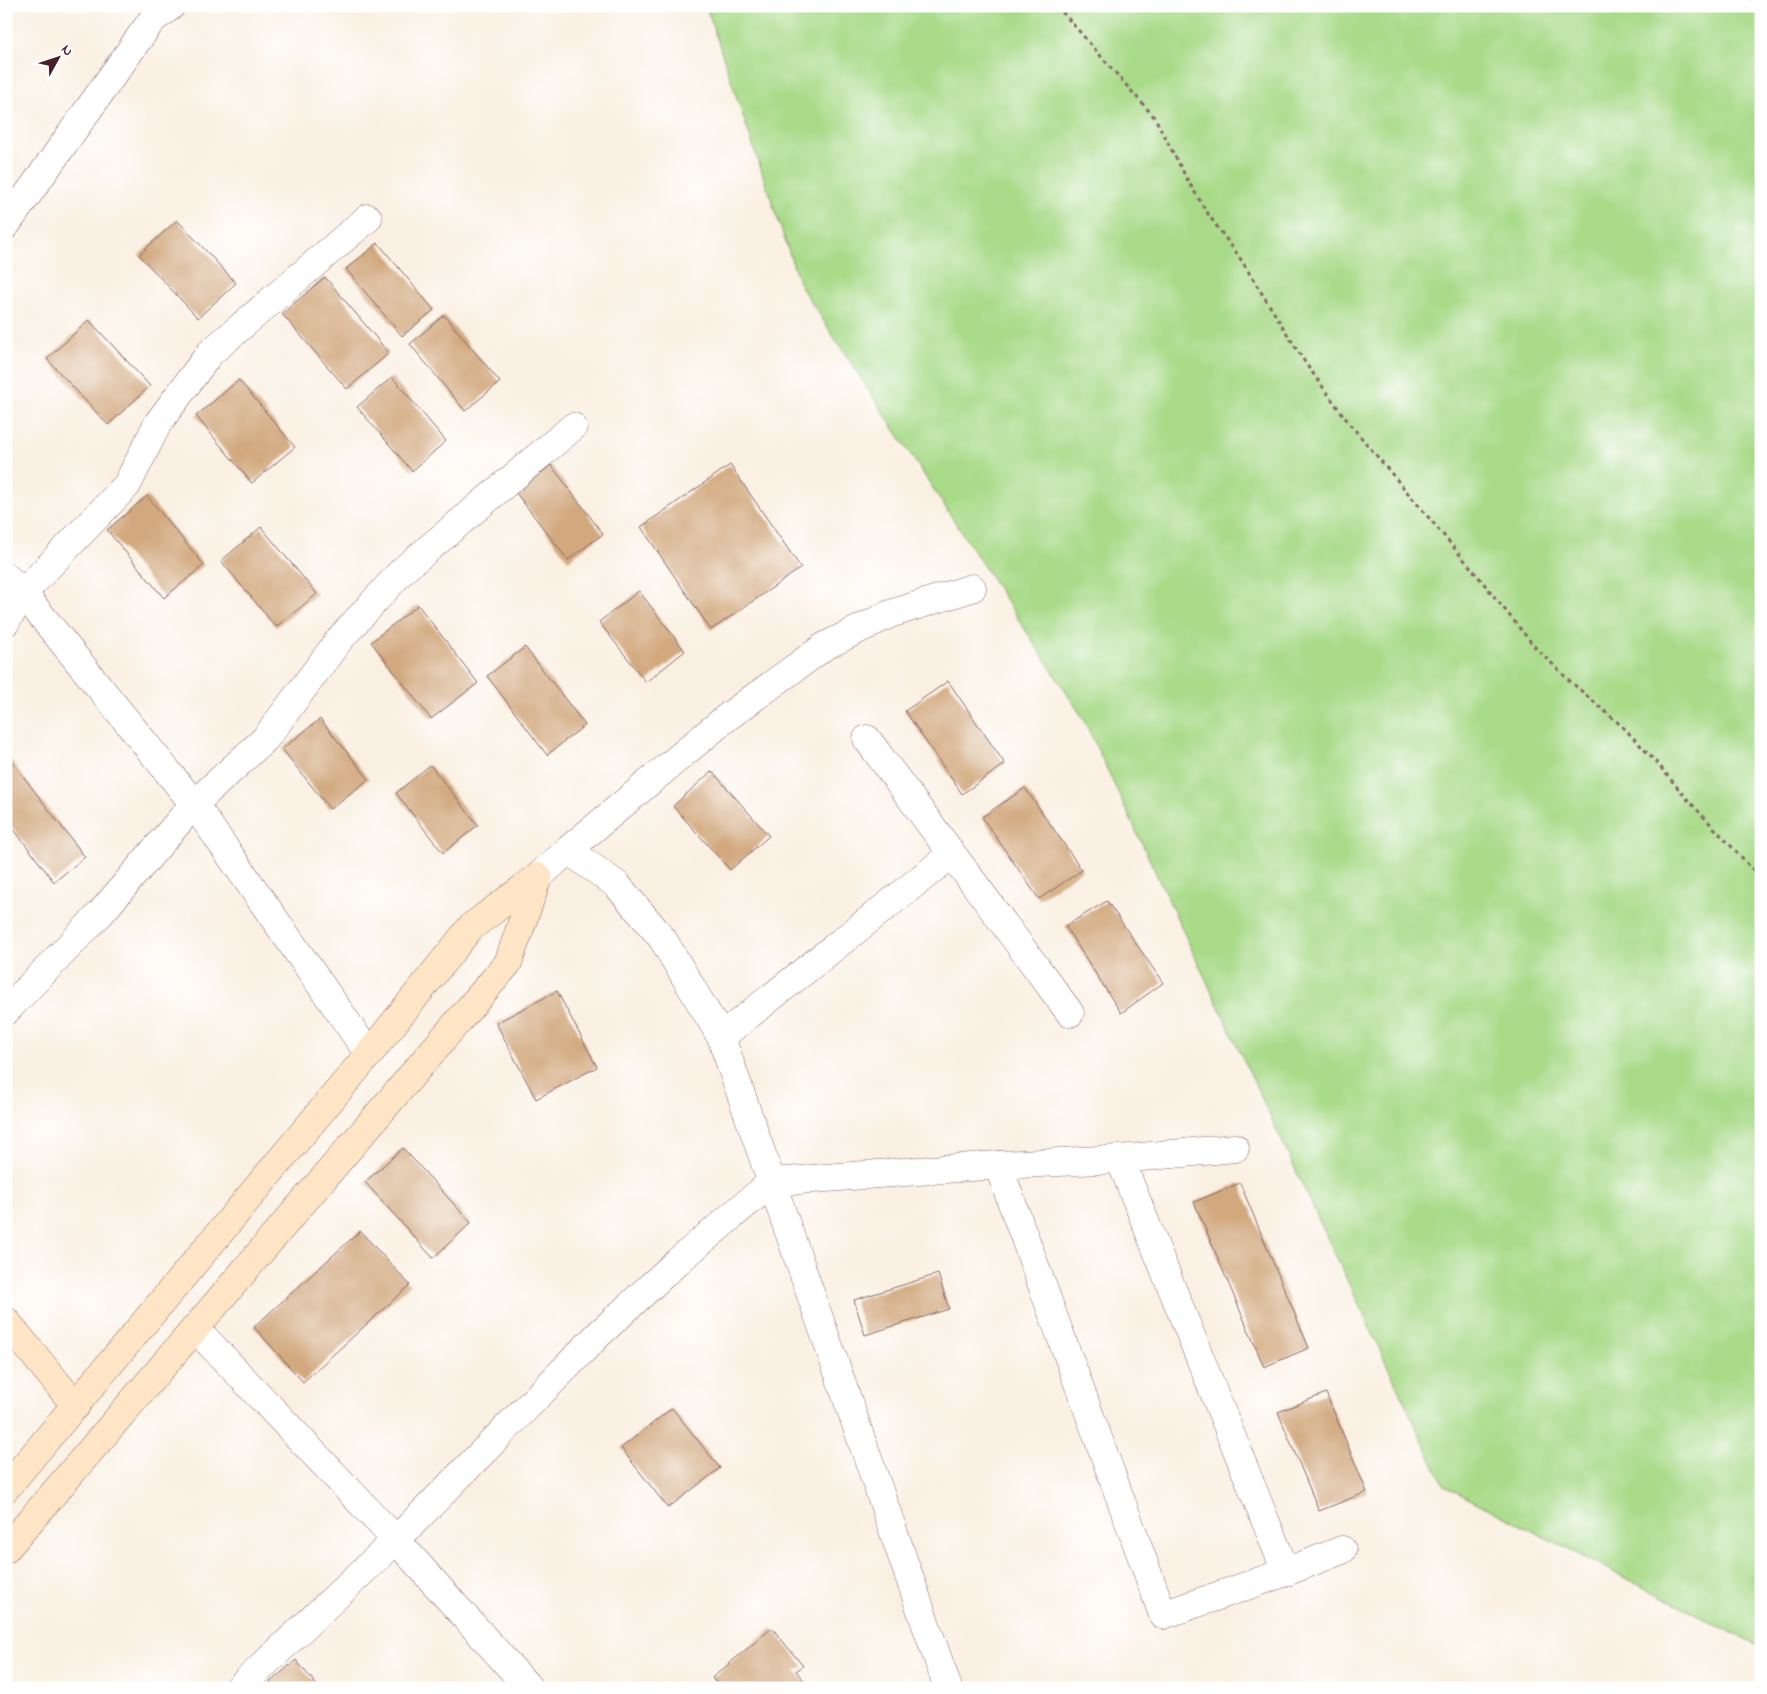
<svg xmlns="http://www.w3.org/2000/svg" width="1767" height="1694" font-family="'Indie Flower',sans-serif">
<rect width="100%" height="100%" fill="#fff"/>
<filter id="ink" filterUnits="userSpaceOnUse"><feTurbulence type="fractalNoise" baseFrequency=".02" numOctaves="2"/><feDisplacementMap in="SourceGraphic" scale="10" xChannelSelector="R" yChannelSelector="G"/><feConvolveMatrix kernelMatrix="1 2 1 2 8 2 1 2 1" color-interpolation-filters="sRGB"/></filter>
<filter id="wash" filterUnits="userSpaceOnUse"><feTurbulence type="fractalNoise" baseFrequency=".0096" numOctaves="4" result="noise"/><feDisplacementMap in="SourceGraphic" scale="20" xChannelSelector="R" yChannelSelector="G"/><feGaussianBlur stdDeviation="1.12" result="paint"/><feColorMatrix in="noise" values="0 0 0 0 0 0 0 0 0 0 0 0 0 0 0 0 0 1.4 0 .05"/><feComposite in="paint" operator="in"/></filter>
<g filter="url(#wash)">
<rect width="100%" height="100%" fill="#faf0e2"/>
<polygon fill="#a8da88" stroke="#797c5a" points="706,6 1761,6 1761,1647 1444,1486 1083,718 800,285"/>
<g id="blocks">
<g fill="#d2a97f">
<polygon points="177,220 236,283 198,318 139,255"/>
<polygon points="378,243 434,310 402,336 346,269"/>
<polygon points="325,277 389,353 347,389 282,314"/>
<polygon points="444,315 500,382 465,411 410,344"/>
<polygon points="89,320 150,386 108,425 47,359"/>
<polygon points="392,377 446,441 412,471 357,407"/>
<polygon points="239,380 295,447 252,483 196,416"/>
<polygon points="551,465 603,534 568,560 516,493"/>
<polygon points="730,465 801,568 711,630 641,527"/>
<polygon points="147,496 204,565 164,598 107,530"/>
<polygon points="261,527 317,594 276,627 221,561"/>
<polygon points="639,591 685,651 646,682 599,622"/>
<polygon points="418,605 478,683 431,719 371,642"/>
<polygon points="525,647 585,725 547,755 487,676"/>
<polygon points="948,681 1005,764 962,794 905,711"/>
<polygon points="320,719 369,779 330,809 282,749"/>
<polygon points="6,754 85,857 54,882 6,819"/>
<polygon points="430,765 478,825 443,853 396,793"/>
<polygon points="712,771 769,836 730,870 673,806"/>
<polygon points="1025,788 1082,870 1039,899 982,817"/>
<polygon points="1107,901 1163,983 1121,1013 1065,926"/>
<polygon points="557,991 597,1067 536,1099 496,1023"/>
<polygon points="403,1148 471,1223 433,1258 365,1182"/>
<polygon points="1240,1183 1309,1348 1264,1367 1194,1202"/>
<polygon points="360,1231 410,1285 303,1382 254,1327"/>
<polygon points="938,1274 949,1309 865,1335 854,1300"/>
<polygon points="1326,1393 1367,1492 1319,1511 1278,1412"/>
<polygon points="672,1408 720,1468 668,1508 621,1448"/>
<polygon points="772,1628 803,1666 796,1671 807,1684 803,1688 721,1688 712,1678"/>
<polygon points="296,1660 319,1688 263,1688"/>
</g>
</g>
</g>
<g filter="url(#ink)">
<use href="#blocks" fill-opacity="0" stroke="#88686b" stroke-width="1"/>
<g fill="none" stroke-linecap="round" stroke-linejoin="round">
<defs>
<g id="street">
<polyline points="6,225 152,20 171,6"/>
<polyline points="6,577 23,593 194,804 369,1054"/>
<polyline points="6,622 23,593 127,485 158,423 210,353 368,218"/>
<polyline points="867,739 1070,1013"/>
<polyline points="568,850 617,885 662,938 721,1037 948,1688"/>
<polyline points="538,877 568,850 726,718 825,646 890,614 972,588"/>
<polyline points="6,1011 100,914 194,804 265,739 340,639 402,571 573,427"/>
<polyline points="721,1037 952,854"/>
<polyline points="1120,1159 1286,1572"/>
<polyline points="998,1165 1163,1615 1286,1572 1342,1550"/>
<polyline points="195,1328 396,1540 529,1688"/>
<polyline points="239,1688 396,1540 599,1334 677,1262 772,1182 998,1165 1120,1159 1235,1148"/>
</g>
<g id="secondary">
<polyline points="6,1321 76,1406"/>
<polyline points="6,1488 369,1054 471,927 538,877"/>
<polyline points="6,1549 508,963 538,877"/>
</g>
</defs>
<use href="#street" stroke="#88686b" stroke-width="29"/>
<use href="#secondary" stroke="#88686b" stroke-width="29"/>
<polyline stroke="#88686b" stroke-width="3" stroke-dasharray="4 4" stroke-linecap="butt" points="1057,6 1155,118 1188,181 1210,217 1238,255 1306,364 1349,423 1477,575 1534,646 1571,682 1623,727 1657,763 1688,800 1761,878"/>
<use href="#street" stroke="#fff" stroke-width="28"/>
<use href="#secondary" stroke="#fde5c5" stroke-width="28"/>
</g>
</g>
<rect width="1767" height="1694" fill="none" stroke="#fff" stroke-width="25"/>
<g transform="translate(58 58) rotate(50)" stroke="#ffffff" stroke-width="4" paint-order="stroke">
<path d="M0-4L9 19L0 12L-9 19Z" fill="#4a1f2b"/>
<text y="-8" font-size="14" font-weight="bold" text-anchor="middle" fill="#4a1f2b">N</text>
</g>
</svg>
